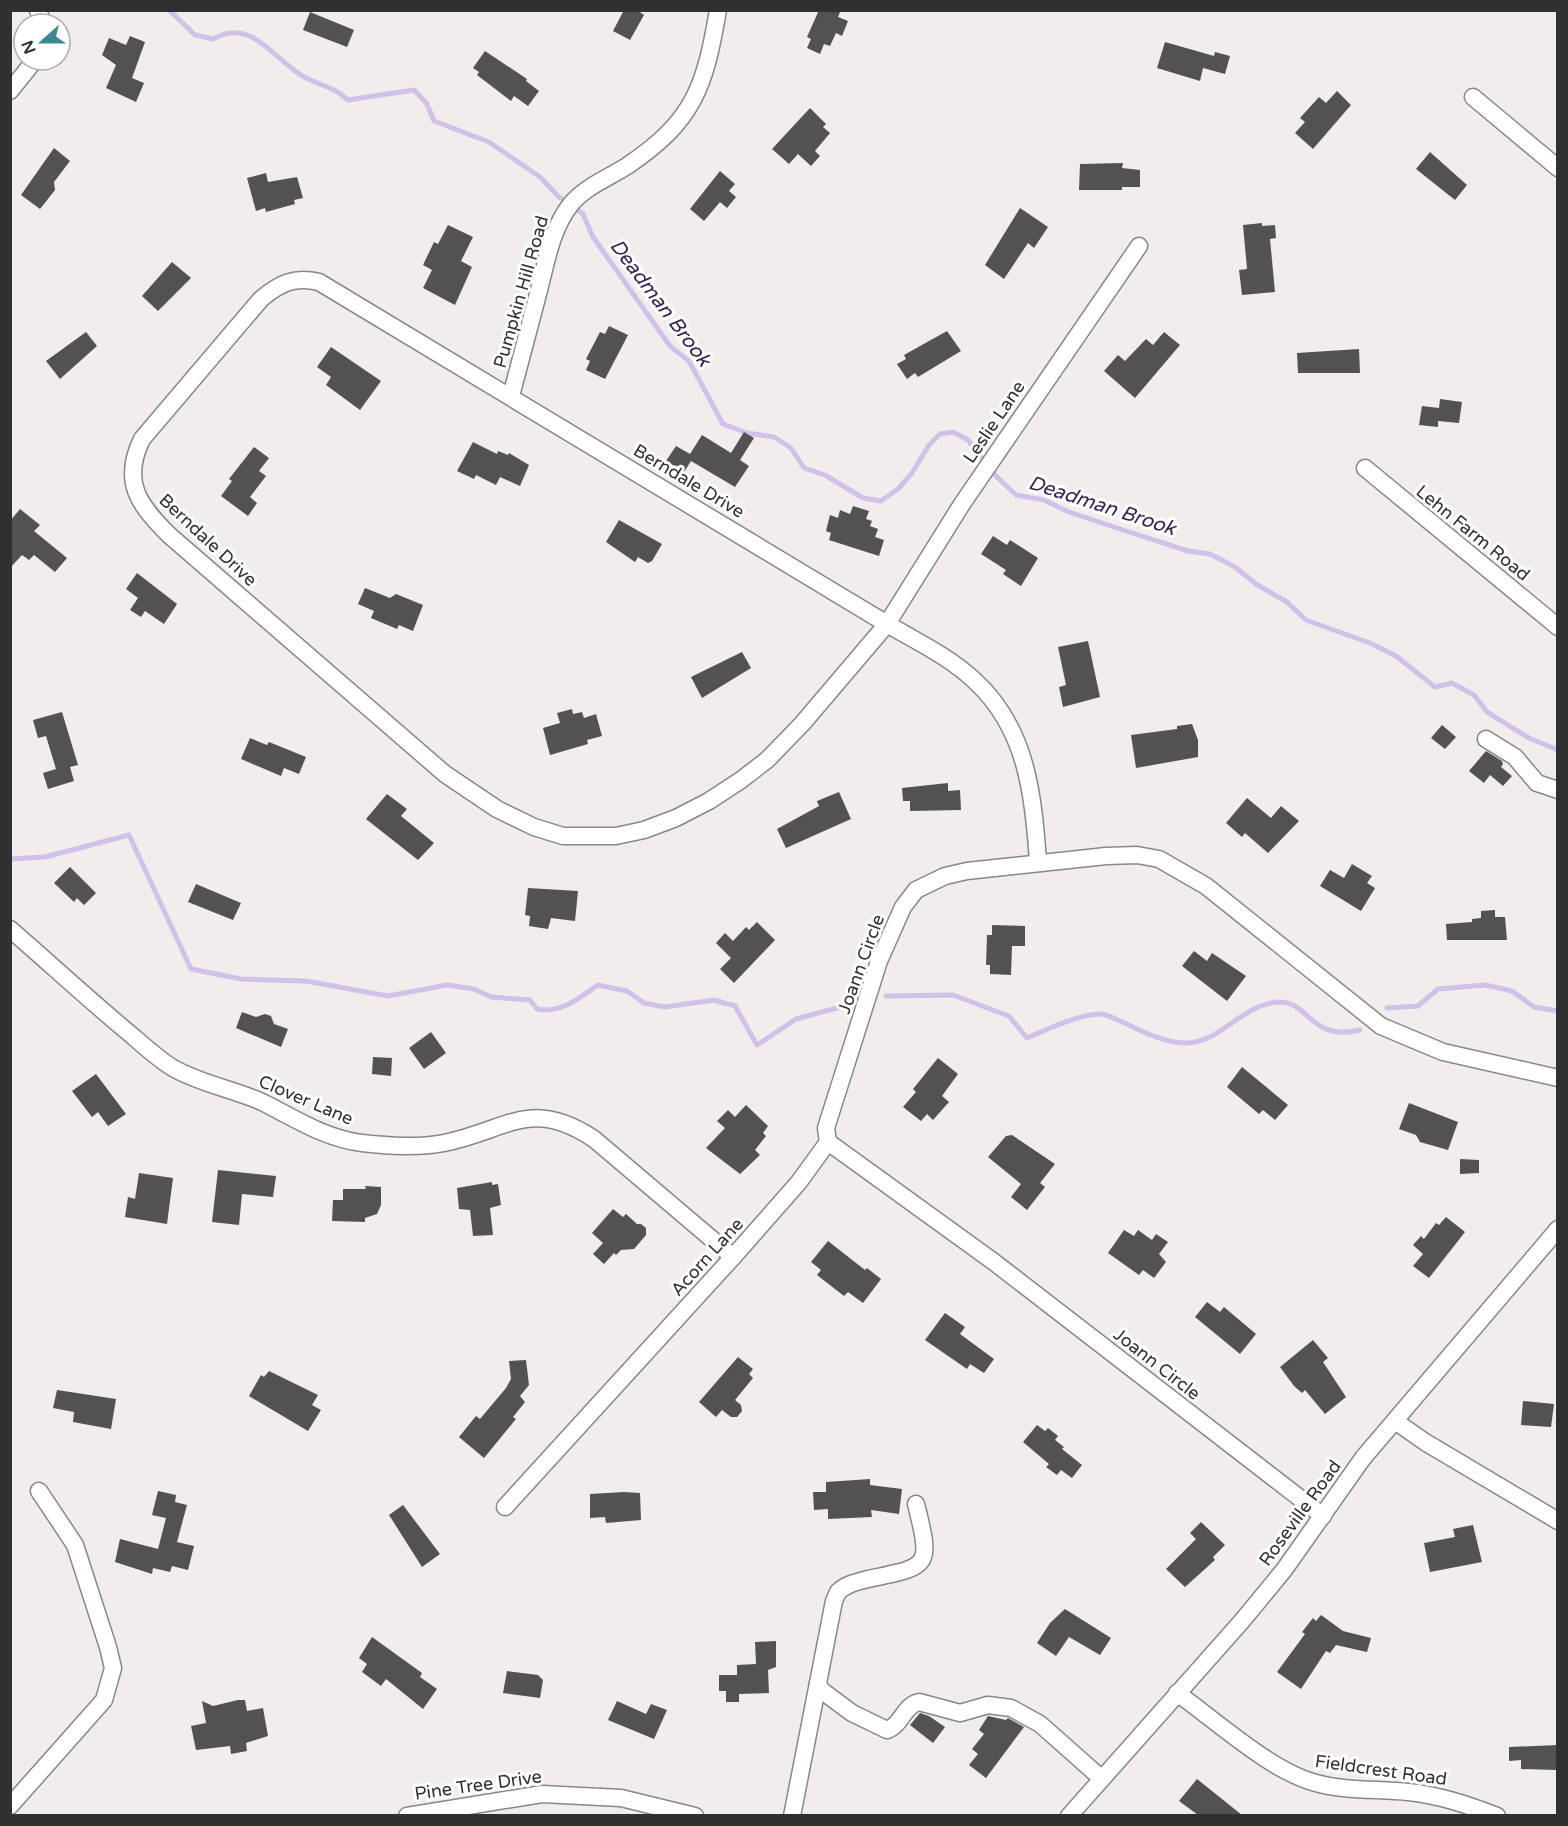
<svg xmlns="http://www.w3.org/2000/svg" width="1568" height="1826" font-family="'Varela Round',sans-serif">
<rect width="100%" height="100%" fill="#f1eded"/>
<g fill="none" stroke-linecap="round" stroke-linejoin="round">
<g stroke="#d1c0e7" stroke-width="5">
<path d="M169,10L195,35L213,39C254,16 275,63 308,79C327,88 332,86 348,100L414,90L427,104L434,121L489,142L540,177L559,197L583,214L593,237L670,346L689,361L723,424L747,433L774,437L791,448L804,468L825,475L863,498L881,501L898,489L912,473L929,445L940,434L953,432L968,440L996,476L1016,495L1044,500L1069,512L1126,531L1188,551L1210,554L1235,567L1256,584L1287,602L1306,620L1370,643L1396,656L1435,687L1452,683L1474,695L1487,712L1529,738L1558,750"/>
<path d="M10,859L45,857L129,835L191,969L241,979L306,981L388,996L447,985L474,989L491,997L530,1000L537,1009C561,1014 579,998 598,985L627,991L644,1003L665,1007L714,1000L735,1006L757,1045L796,1019L848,1005"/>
<path d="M886,996L953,995L1009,1016L1027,1038C1045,1030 1082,1013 1101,1014C1106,1014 1113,1018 1118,1020C1140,1030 1163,1043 1187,1043C1221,1042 1243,1004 1278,1002C1310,1001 1310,1042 1360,1030"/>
<polyline points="1387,1008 1418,1006 1438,989 1485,985 1512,991 1534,1007 1558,1011"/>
</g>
</g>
<g fill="#545153">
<polygon points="624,10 637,10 644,15 630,40 613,31"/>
<polygon points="819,10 841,10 838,17 848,21 842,36 836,33 830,46 824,44 820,54 807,48 811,39 807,37"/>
<polygon points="310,12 354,30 347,47 303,30"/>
<polygon points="130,36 145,42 132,78 144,83 136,102 106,88 116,65 102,55 109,38 126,45"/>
<polygon points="1165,42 1214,56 1215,52 1230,56 1225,74 1203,68 1200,81 1157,68"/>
<polygon points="485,51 527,79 526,81 539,91 528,106 514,96 511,101 477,75 479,72 473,68"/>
<polygon points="1337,91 1351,105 1313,149 1295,133 1305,122 1300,118 1319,97 1326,103"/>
<polygon points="810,108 826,124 823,127 830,133 815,151 820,156 811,166 798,154 789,164 772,149"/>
<polygon points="54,148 70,161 54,182 55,190 40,209 21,195"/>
<polygon points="1430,152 1467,185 1455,200 1416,169"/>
<polygon points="1123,163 1122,168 1140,170 1140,187 1122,187 1122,190 1079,190 1080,164"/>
<polygon points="720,171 735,184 729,191 736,197 727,208 720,202 704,221 690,209"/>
<polygon points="266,173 268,182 297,177 303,198 294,200 295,204 266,212 265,208 256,211 247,178"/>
<polygon points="1020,208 1048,227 1034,248 1028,243 1004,279 985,265"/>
<polygon points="1262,223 1262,226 1275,225 1276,238 1270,239 1275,292 1242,295 1239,270 1247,269 1243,225"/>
<polygon points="448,225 473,237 461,261 472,267 455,305 423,288 432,270 423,265 434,242 438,244"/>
<polygon points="172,262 191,278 158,311 142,296"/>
<polygon points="609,326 628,335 605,379 586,370 590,361 586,359 600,332 605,334"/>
<polygon points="947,331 961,351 918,377 915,373 907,379 897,364 906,359 904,355"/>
<polygon points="86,332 97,346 60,379 46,361"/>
<polygon points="1164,332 1180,345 1135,398 1104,371 1118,355 1125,361 1146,339 1153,345"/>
<polygon points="331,347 381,381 360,410 326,385 331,377 317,367"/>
<polygon points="1359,349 1360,373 1298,373 1297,353"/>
<polygon points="1440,399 1462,402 1459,423 1438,421 1438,427 1419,425 1422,406 1439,408"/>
<polygon points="744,432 754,438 740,460 749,466 735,487 691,461 684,472 666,461 676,446 690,454 702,435 731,453"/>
<polygon points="473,442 497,454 498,451 508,455 509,453 529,465 520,486 500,477 496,485 476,475 474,479 457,471"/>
<polygon points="254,447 269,458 259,471 266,476 250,497 257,503 248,516 221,496 232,481 229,479"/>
<polygon points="853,506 869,511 866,519 872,521 870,526 878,529 875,537 884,540 879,556 829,540 831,533 826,531 830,515 838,518 840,510 850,514"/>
<polygon points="20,509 40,525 34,531 67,558 55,572 34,555 29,560 22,555 10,568 10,521"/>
<polygon points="619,520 662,544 652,561 648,563 638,557 635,562 606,542"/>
<polygon points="993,536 1007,545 1010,540 1038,558 1021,586 1003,574 1006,570 981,554"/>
<polygon points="137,573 177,604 164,624 145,611 141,617 130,610 138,598 126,589"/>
<polygon points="365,588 390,598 396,594 423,605 413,631 399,625 397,629 371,618 374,611 358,604"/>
<polygon points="1088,641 1100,697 1063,707 1059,687 1066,685 1058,647"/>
<polygon points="742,652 751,668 702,698 691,677"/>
<polygon points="572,709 573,714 582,712 584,718 596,714 602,736 587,740 588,744 550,755 543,728 560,723 557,713"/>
<polygon points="62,712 78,765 70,767 74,781 48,789 43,773 56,769 46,736 38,738 33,720"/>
<polygon points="1192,724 1198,740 1198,757 1136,768 1131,735 1177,729 1177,726"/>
<polygon points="1442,725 1456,737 1445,749 1431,738"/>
<polygon points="250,738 267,745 269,742 306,757 299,774 284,768 281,776 241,759"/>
<polygon points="1486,751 1502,761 1503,764 1501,767 1512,776 1503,786 1490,775 1484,783 1469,771"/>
<polygon points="948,783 948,791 960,790 961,810 910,811 910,801 903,801 902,788"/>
<polygon points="839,792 851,819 786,848 777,829 819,806 817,801"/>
<polygon points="387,794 407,809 401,816 434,843 418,860 366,819"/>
<polygon points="1247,798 1271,818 1281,806 1299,821 1268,853 1245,833 1242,837 1226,823"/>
<polygon points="1352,864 1372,876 1367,883 1375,888 1361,911 1320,886 1330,870 1344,878"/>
<polygon points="70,867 96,893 84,905 77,898 74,902 54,883"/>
<polygon points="196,884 241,903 233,920 188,902"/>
<polygon points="528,888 578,891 575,921 551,918 548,929 529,926 530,916 525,915"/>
<polygon points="1495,910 1495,917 1505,917 1507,940 1447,940 1446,924 1472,922 1472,919 1481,918 1481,911"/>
<polygon points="757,922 775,940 734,983 720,969 731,958 716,943 725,933 733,941 746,927 749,930"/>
<polygon points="992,925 1025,926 1025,946 1012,946 1011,975 990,974 990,965 986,965 987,935 992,935"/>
<polygon points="1194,951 1207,961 1212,953 1246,976 1227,1001 1182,966"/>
<polygon points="242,1012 256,1017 265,1014 271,1016 274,1024 288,1029 281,1047 236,1028"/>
<polygon points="431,1032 446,1053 424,1069 409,1048"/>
<polygon points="373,1057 392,1058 391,1076 372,1074"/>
<polygon points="938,1058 958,1074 942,1096 949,1102 933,1120 927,1114 921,1121 903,1107 916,1092 913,1089"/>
<polygon points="1242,1067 1288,1105 1275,1120 1263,1110 1259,1114 1227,1087"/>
<polygon points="96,1074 126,1114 108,1126 98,1112 92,1117 72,1091"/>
<polygon points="1409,1103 1458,1122 1448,1150 1420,1142 1416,1135 1399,1129"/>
<polygon points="746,1105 768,1126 763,1133 766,1136 755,1150 760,1155 740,1174 706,1148 725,1128 717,1121 728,1110 735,1117"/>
<polygon points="1012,1135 1055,1164 1040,1183 1045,1187 1027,1210 1011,1197 1021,1184 988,1157 1006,1136"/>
<polygon points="1460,1159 1479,1160 1479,1173 1460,1174"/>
<polygon points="218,1170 276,1176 273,1197 242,1194 239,1225 212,1222"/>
<polygon points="139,1173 173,1178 167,1224 125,1217 128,1197 135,1199"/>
<polygon points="492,1182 492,1185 498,1184 501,1205 490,1208 493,1235 473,1236 470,1210 459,1209 457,1188"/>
<polygon points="365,1186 381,1187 381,1205 377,1214 365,1218 365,1222 332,1221 333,1200 343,1200 343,1189 366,1189"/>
<polygon points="613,1209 623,1217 626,1214 637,1224 641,1224 646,1228 646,1235 634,1249 621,1250 616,1255 614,1253 604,1264 593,1254 603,1243 592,1233"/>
<polygon points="1446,1217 1465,1232 1429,1278 1413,1266 1423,1254 1413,1245 1421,1236 1424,1239 1436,1223 1439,1225"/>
<polygon points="1124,1230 1134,1236 1138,1230 1152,1240 1156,1234 1168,1242 1159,1254 1166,1262 1154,1278 1143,1270 1139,1275 1108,1253"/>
<polygon points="828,1241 865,1270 867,1268 881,1279 863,1303 848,1292 844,1296 817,1275 821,1270 811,1262"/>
<polygon points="1207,1302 1220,1312 1224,1307 1256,1334 1240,1354 1195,1317"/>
<polygon points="945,1313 965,1327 960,1334 994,1359 984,1373 970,1364 967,1369 925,1340"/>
<polygon points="1313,1340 1328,1358 1323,1362 1346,1397 1325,1414 1305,1390 1302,1393 1294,1386 1280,1367"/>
<polygon points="738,1357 753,1369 749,1374 753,1378 735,1400 741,1405 742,1411 737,1417 731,1417 722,1410 716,1417 699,1402"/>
<polygon points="526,1360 529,1385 520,1396 525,1402 513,1417 516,1419 484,1458 459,1437 476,1416 480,1419 506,1388 511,1379 509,1361"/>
<polygon points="269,1371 318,1395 312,1405 321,1410 308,1431 249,1396 261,1375 264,1377"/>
<polygon points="57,1390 116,1399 111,1429 73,1422 74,1412 53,1408"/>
<polygon points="1523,1401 1554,1404 1551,1427 1521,1425"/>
<polygon points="1037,1425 1045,1431 1048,1428 1058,1436 1055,1440 1064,1447 1062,1449 1082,1465 1072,1478 1061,1470 1057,1475 1046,1467 1049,1464 1023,1442"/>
<polygon points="870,1479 870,1485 902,1489 899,1514 871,1510 872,1517 828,1519 828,1509 814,1510 813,1492 826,1492 826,1482"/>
<polygon points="158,1491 176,1495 175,1502 187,1505 177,1542 194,1546 188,1570 172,1566 170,1572 153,1568 152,1574 115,1562 120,1539 158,1549 166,1518 152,1515"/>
<polygon points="624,1492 640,1493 641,1520 606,1523 605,1517 590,1518 590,1494"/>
<polygon points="403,1505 440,1554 422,1567 389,1515"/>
<polygon points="1201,1522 1225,1545 1213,1557 1215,1560 1185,1587 1166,1569 1196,1539 1190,1533"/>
<polygon points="1473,1525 1482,1562 1430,1572 1424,1543 1455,1537 1453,1529"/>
<polygon points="1065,1609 1111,1638 1100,1655 1069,1637 1056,1656 1037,1643 1050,1623"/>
<polygon points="1321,1615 1343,1631 1371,1638 1367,1652 1336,1645 1330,1653 1326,1651 1301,1689 1277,1672 1305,1634 1302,1632 1313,1618 1316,1621"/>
<polygon points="372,1637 422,1673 420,1677 437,1689 423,1709 386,1679 381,1686 362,1672 367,1664 359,1658"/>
<polygon points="776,1641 776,1667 768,1670 769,1693 739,1694 739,1702 726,1702 726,1691 719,1691 719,1675 737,1675 737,1665 756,1664 755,1642"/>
<polygon points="507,1671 538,1675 543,1680 540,1698 503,1693"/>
<polygon points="238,1700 245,1700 247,1711 263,1708 268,1736 246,1743 247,1751 231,1754 230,1746 196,1750 191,1726 206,1723 202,1701 213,1706"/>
<polygon points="617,1701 646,1714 651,1704 667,1710 654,1739 608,1720"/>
<polygon points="920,1713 929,1716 945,1727 933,1743 910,1725"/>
<polygon points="988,1716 1006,1720 1008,1718 1024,1727 986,1778 969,1765 978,1754 972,1749 984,1734 979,1730"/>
<polygon points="1557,1745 1557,1770 1521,1769 1521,1760 1509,1761 1509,1747"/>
<polygon points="1197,1779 1242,1815 1198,1815 1179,1801"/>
</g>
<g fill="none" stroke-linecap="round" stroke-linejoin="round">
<defs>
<g id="minor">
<polyline points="38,10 43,24"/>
<polyline points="10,91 35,60"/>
<polyline points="1473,97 1558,168"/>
<path d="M511,396C520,362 529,328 538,294C546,264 551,229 571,204C585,187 608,178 627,166C694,121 705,87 718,10"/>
<polyline points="1365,468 1558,627"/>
<polyline points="1486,739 1515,757 1537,783 1558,790"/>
<path d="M1038,861C1033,794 1027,729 975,681C950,657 916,641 887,624L319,282C295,276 280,283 261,299L142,439C121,482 139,505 169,535L445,774L497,809L534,827L563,836H616L644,830L676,818L709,801L741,780L767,760L802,724L887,624L962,504L1139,246"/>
<path d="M10,929C48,962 85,996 123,1028C139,1041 155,1057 173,1068C201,1084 233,1089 262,1102C294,1118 326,1139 362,1143C390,1146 417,1148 444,1143C508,1130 530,1097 594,1139L733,1257"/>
<polyline points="1395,1421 1425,1442 1558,1521"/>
<path d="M916,1504C932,1568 930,1566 868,1579C857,1582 846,1584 838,1592L834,1601L818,1683L821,1690L852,1713L887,1730C901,1726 904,1705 919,1702L960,1713L988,1705L1011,1708L1040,1724L1101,1778"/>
<polyline points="505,1507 733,1257 799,1182 828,1142"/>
<polyline points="1323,1516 994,1262 828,1142 826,1128 879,961 903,907 916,890 945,876 967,871 1106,856 1137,855 1159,859 1206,886 1381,1026 1443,1052 1558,1078"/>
<path d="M1177,1693C1215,1720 1272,1772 1316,1783C1344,1791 1378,1789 1408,1792C1439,1795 1468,1805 1497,1816"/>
<polyline points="10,1806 104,1700 113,1668 108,1647 75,1545 39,1491"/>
<polyline points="407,1816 542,1794 621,1798 695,1816"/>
<polyline points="792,1816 818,1683"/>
<polyline points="1069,1816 1242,1621 1284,1570 1363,1458 1558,1229"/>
</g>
</defs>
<use href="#minor" stroke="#898686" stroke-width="19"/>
<use href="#minor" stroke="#fff" stroke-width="16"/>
</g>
<g text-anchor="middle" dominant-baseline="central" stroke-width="6" stroke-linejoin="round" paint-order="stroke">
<g font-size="18" fill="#313030" stroke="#fff">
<text transform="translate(521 292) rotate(-74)">Pumpkin Hill Road</text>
<text transform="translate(994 422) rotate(-56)">Leslie Lane</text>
<text transform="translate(689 481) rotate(31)">Berndale Drive</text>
<text transform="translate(1473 533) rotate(39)">Lehn Farm Road</text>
<text transform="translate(208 540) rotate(43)">Berndale Drive</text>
<text transform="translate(861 964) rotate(-70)">Joann Circle</text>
<text transform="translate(306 1100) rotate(23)">Clover Lane</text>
<text transform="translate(707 1257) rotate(-48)">Acorn Lane</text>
<text transform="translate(1157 1364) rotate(38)">Joann Circle</text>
<text transform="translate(1300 1513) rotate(-54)">Roseville Road</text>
<text transform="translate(1381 1770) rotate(8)">Fieldcrest Road</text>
<text transform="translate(478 1785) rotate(-8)">Pine Tree Drive</text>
</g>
<g font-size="20" font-style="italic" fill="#3b2152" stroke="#fff">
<text transform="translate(660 303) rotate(53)">Deadman Brook</text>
<text transform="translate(1102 506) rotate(18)">Deadman Brook</text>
</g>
</g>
<rect width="1568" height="1826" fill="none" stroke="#313030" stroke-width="24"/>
<g transform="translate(42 42) rotate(249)"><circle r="28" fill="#ffffff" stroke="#adacac" stroke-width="1.5"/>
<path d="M0-4.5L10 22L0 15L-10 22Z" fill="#408691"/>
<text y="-9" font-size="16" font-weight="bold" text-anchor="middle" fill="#313030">N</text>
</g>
</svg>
